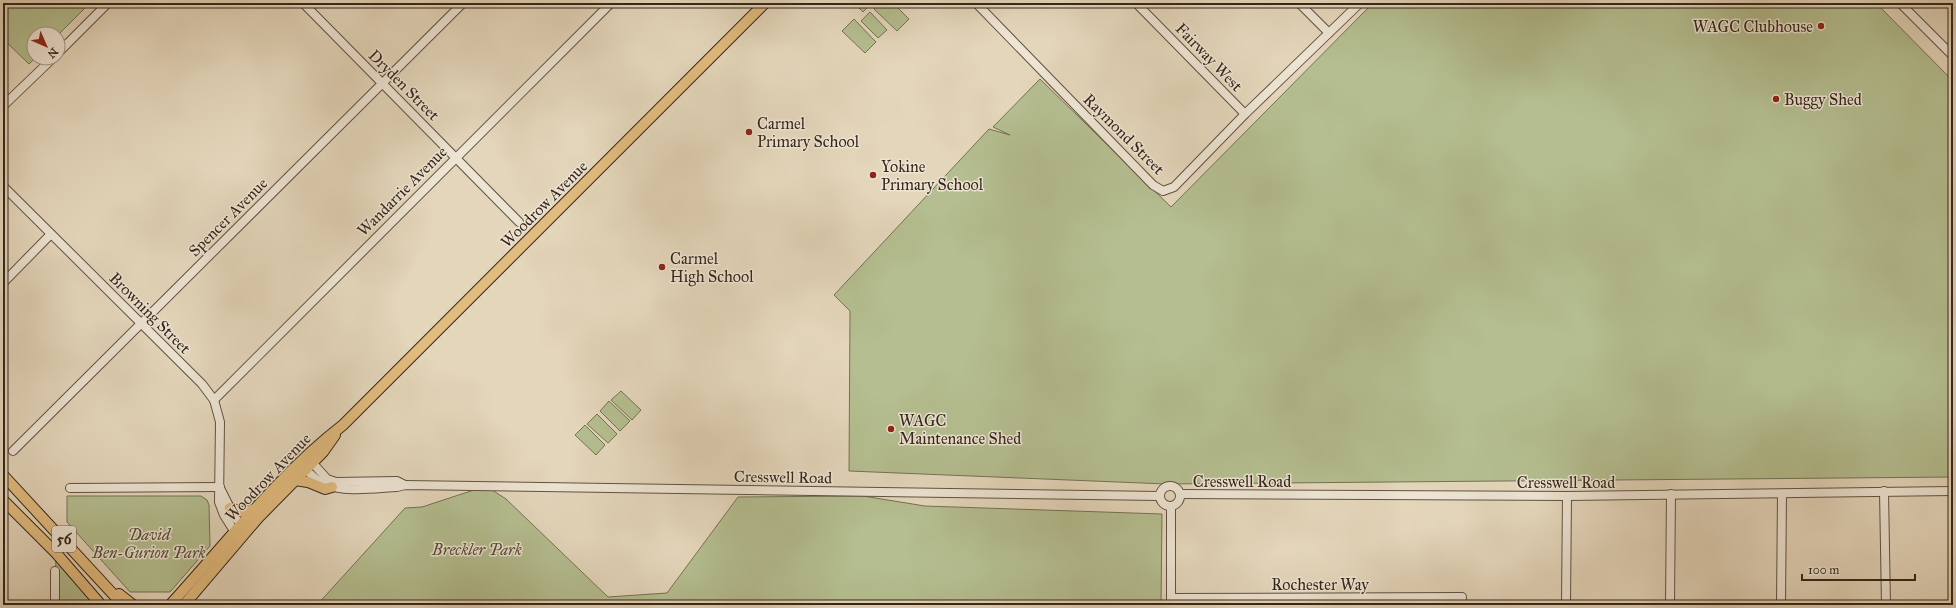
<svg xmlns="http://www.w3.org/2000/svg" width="1956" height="608" font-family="'IM FELL Great Primer',serif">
<rect width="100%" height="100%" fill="#e4d6bb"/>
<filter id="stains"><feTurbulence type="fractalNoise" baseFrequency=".005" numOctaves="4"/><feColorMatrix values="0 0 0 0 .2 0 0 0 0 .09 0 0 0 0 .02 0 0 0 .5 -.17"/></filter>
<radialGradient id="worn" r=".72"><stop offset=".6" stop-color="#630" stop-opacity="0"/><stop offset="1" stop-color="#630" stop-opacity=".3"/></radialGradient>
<g fill="#b4be90" stroke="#747255">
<polygon points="3,3 90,3 58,35 34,34 35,58 29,64 3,39"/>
<polygon points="863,3 872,3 863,12 858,7"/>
<polygon points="880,3 893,3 909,19 897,31 874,9"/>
<polygon points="1373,3 1876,3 1953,81 1953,477 1166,484 849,471 850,311 834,295 989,129 1010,135 993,127 1040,79 1171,207"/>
<polygon points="870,12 887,30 878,38 861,21"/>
<polygon points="854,19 876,42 865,53 842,31"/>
<polygon points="621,391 641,410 632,420 611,400"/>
<polygon points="609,401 630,421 620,431 600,411"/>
<polygon points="597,414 617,434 608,443 587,424"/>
<polygon points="585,425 605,445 596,455 575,435"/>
<polygon points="486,486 506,499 608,597 667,593 738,497 863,496 925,506 1162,514 1161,605 317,605 405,508 422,507"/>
<polygon points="67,496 201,496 207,500 209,505 210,546 170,592 130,592 67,522"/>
<polygon points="56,553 101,605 55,605"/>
</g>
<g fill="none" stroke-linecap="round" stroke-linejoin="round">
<defs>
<g id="minor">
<polyline points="303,3 519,222"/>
<polyline points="976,3 1153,185 1163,191 1174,187 1245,114 1360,3"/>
<polyline points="1136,3 1245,114"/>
<polyline points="1299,3 1329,33"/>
<polyline points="1900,3 1953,56"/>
<polyline points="58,53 108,3"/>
<polyline points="3,106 53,58"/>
<polyline points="3,186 202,384 214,400 220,422 219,502 224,515 238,537"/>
<polyline points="3,283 51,234"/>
<polyline points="214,400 611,3"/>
<polyline points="13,451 463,3"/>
<polyline points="309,459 327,479 336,482 397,481 405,485"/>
<path d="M303,466C309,473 316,481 325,484C343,493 377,488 397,487L405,485L1160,496"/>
<circle cx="1170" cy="496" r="10"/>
<polyline points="70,488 220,487"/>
<polyline points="220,488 235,518 244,527"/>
<polyline points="1884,491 1886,605"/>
<polyline points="1180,494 1567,496 1953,491"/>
<polyline points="55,571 55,605"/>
<polyline points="1171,598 1462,597 1461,605"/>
<polyline points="1171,605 1171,506"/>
<polyline points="1566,605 1567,496"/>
<polyline points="1670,605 1671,494"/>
<polyline points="1781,605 1782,494"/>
</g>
<g id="major">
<polyline points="3,475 123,605"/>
<polyline points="295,480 308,482 325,489 332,487"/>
<polyline points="3,500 56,553 101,605"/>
<polyline points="230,508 243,512 255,509"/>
<polyline points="119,594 133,605"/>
<path d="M170,605C226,544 277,476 343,425L765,3"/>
<polyline points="184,605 258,518 323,452 335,435"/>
</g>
</defs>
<use href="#minor" stroke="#615242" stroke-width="10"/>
<use href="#major" stroke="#35261a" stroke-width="12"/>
<use href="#minor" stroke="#ede4d3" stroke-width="8"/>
<use href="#major" stroke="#e2bb7e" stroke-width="10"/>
</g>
<g fill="#8f2418" stroke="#ede4d3" stroke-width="1.5">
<circle cx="1821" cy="26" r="4"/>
<circle cx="1776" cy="99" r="4"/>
<circle cx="749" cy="132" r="4"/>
<circle cx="873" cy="175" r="4"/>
<circle cx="662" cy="267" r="4"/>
<circle cx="891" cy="429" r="4"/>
</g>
<g text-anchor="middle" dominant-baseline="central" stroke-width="3" stroke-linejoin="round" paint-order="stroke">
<rect fill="#ede4d3" stroke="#6c5f52" stroke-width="1" x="52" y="526" width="24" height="26" rx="3"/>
<g font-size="15" font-weight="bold" fill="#35261a">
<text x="64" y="539">56</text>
</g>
<g font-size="16" fill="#35261a" stroke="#ede4d3" text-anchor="start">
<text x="1813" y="26" text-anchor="end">WAGC Clubhouse</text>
<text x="1784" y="99">Buggy Shed</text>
<text x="757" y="123">Carmel<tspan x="757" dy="18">Primary School</tspan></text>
<text x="881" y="166">Yokine<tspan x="881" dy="18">Primary School</tspan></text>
<text x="670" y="258">Carmel<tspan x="670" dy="18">High School</tspan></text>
<text x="899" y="420">WAGC<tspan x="899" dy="18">Maintenance Shed</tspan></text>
</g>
<g font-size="16" fill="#35261a" stroke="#ede4d3">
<text transform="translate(1209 57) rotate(46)">Fairway West</text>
<text transform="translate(404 85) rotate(45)">Dryden Street</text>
<text transform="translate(1124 134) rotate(45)">Raymond Street</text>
<text transform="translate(402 191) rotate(-45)">Wandarrie Avenue</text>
<text transform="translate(544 204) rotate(-45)">Woodrow Avenue</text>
<text transform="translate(228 217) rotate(-45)">Spencer Avenue</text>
<text transform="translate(150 313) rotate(45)">Browning Street</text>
<text transform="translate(268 477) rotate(-46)">Woodrow Avenue</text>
<text transform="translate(783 477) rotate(1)">Cresswell Road</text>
<text x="1242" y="481">Cresswell Road</text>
<text x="1566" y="482">Cresswell Road</text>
<text x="1320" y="584">Rochester Way</text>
</g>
<g font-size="16" font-style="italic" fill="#554c38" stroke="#ede4d3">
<text x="149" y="534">David<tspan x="149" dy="18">Ben-Gurion Park</tspan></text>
<text x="477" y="549">Breckler Park</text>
</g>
</g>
<rect width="1956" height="608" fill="none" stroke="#e4d6bb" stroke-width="16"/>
<rect x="4" y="4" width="1948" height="600" fill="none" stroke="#35261a" stroke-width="2"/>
<rect x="8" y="8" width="1940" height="592" fill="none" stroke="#35261a"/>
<g transform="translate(46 46) rotate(135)"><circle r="19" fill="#ede4d3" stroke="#a39889"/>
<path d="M0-3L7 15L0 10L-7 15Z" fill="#8f2418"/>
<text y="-6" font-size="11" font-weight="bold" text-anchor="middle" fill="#35261a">N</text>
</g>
<path d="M1802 574v6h113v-6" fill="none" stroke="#35261a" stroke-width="2"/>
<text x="1808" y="574" font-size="12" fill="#35261a" stroke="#ede4d3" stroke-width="3" paint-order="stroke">100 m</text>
<rect width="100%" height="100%" filter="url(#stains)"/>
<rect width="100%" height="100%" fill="url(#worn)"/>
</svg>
